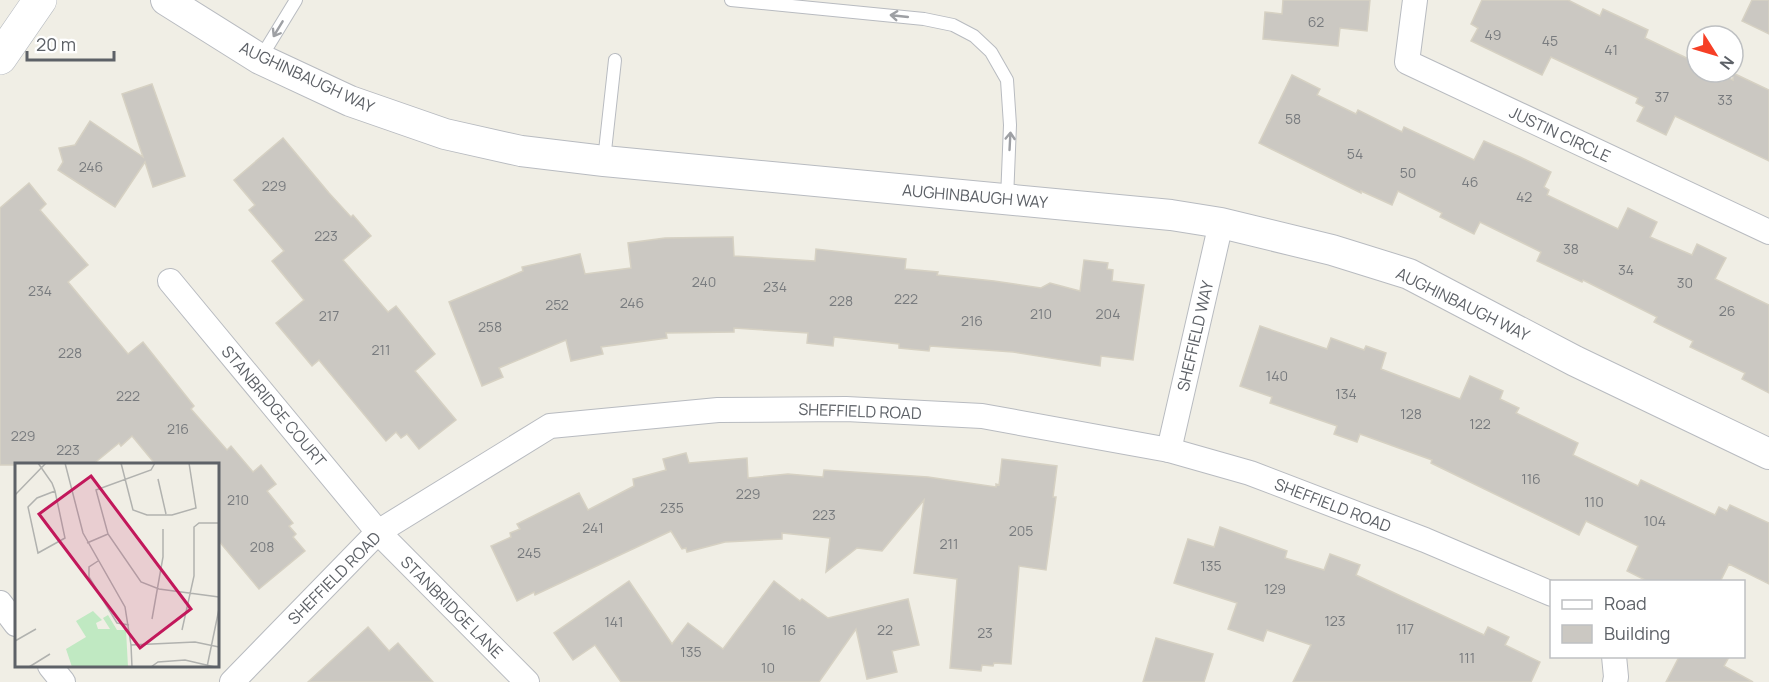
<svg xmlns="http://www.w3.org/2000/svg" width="1769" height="682" font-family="Manrope,sans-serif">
<rect width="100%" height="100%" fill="#f0eee5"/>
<g fill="#cbc8c2" stroke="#d6d1c3" stroke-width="1.5">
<polygon points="1283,0 1370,0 1367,31 1340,28 1338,46 1263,39 1265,12 1282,14"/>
<polygon points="1482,0 1568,0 1600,16 1603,9 1648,30 1645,38 1697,63 1697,72 1717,72 1733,80 1733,73 1769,90 1769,161 1675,116 1666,135 1637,121 1644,107 1636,103 1638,98 1551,57 1542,75 1471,41 1478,28 1471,24"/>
<polygon points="1752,0 1769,0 1769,34 1742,21"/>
<polygon points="1292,75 1320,89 1317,95 1356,114 1358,110 1402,132 1404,127 1474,160 1484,141 1520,157 1551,172 1544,187 1549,190 1547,195 1618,229 1628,208 1657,222 1650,237 1692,255 1697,244 1726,258 1715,279 1769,305 1769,393 1742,379 1745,373 1690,347 1693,341 1654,322 1657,317 1583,280 1582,282 1537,261 1541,252 1480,222 1474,234 1440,217 1442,213 1398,191 1392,205 1361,191 1361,193 1259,143"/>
<polygon points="152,84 185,176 153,187 145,162 115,207 58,170 63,162 59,148 75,145 90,121 143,157 122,94"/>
<polygon points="283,138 329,193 351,217 353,215 371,236 343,260 388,312 396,306 435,354 415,371 456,420 419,449 407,434 401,438 396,432 386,441 319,360 312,366 276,323 304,300 272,261 284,251 249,210 255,205 234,180"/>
<polygon points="29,183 46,204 40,210 88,265 68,282 128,354 143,342 194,406 191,409 227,450 231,446 253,472 261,465 276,484 267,491 293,523 289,526 296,534 293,537 305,551 259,589 218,540 218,465 156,465 132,436 121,446 119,443 92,465 0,465 0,208"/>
<polygon points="733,237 734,256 815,261 816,249 906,259 905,269 938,272 937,275 994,281 1041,288 1050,283 1080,291 1084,260 1108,263 1107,269 1113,270 1112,281 1144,285 1133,360 1101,356 1100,366 1013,352 930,346 929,351 899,348 899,344 834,337 833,346 807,343 808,333 734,328 734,332 666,333 667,338 601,347 603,354 571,361 566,340 499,368 503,377 482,386 449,302 523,271 522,267 580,254 585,274 631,268 628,243 665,238"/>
<polygon points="1260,326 1327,349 1331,338 1364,350 1366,346 1386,353 1381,369 1460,399 1470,376 1503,391 1500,399 1519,408 1516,413 1578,443 1573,455 1638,486 1641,480 1715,515 1719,507 1727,511 1730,505 1769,523 1769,584 1729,564 1720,582 1649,582 1627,571 1638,546 1586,521 1579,535 1431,463 1432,460 1360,434 1357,442 1334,434 1337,426 1270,403 1272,397 1240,386"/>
<polygon points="686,453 689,463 747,458 748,478 788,474 823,477 824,470 928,477 996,487 996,484 999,485 1002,459 1057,466 1053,497 1056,497 1046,570 1019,566 1011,664 994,663 993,666 982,665 981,671 950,668 957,579 914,573 924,500 882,551 857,548 826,572 830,538 782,533 782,539 725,542 687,552 686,548 682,549 671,531 535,595 534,592 517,601 491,546 511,537 510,533 520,529 517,524 579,493 588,510 634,486 633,479 666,470 663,459"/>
<polygon points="1220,527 1287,551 1285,558 1324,570 1330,554 1360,565 1356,575 1484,635 1488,627 1509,637 1505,645 1540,662 1531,682 1293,682 1311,645 1267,630 1263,641 1228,629 1237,603 1174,583 1188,539 1214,547"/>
<polygon points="629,581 672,644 688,623 723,649 774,581 800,601 802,599 828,618 908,599 919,645 892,651 897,672 867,679 856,629 819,682 621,682 595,645 573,660 554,633"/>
<polygon points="368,627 389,651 398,643 433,682 308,682"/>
<polygon points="1156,638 1213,654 1204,682 1143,682"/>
<polygon points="1679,657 1729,657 1724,666 1753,682 1666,682"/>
</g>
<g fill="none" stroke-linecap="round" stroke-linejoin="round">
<defs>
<g id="service">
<polyline points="731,0 924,19 953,25 974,36 991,52 1007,80 1010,125 1007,199"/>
<polyline points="260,59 296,0"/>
<polyline points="604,160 615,60"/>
</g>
<g id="minor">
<polyline points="1415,0 1407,62 1769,232"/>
<polyline points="170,281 378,532 527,682"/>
<polyline points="1169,450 1221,223"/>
<polyline points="0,603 16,624"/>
<polyline points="1614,656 1616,677 1615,682"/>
<polyline points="50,666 63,682"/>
<polyline points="232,682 378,532 550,426 718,410 846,409 982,416 1169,450 1250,473 1425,540 1552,594"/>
</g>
<polyline id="tertiary" points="166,0 260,59 350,101 445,134 521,151 604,161 1171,215 1221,223 1332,250 1409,274 1575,361 1769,454"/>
<polyline id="secondary" points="0,58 40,0"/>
</defs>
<use href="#service" stroke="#b8bbc0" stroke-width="14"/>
<use href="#minor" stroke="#b8bbc0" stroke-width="26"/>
<use href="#tertiary" stroke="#b8bbc0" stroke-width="32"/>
<use href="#secondary" stroke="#b8bcc2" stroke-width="34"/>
<use href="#service" stroke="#fff" stroke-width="12"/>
<use href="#minor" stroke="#fff" stroke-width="24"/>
<use href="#tertiary" stroke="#fff" stroke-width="30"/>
<use href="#secondary" stroke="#fff" stroke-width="33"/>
</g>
<defs><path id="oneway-shaft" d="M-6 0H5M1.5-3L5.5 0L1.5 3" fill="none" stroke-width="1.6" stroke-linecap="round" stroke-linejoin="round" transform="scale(1.5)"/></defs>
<g stroke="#9ea0a4">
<use href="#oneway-shaft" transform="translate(899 16) rotate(-174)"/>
<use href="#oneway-shaft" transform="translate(278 29) rotate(121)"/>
<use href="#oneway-shaft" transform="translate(1010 141) rotate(-87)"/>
</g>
<g text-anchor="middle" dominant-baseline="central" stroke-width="4.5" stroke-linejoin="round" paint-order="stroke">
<g font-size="14" fill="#787b7e">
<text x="1316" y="21">62</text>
<text x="1493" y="34">49</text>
<text x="1550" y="40">45</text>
<text x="1611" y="49">41</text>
<text x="1662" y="96">37</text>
<text x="1725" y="99">33</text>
<text x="1293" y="118">58</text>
<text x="1355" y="153">54</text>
<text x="91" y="166">246</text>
<text x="1408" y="172">50</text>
<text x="1470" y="181">46</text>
<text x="274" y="185">229</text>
<text x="1524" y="196">42</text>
<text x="326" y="235">223</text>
<text x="1571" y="248">38</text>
<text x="1626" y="269">34</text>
<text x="704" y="281">240</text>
<text x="1685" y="282">30</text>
<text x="775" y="286">234</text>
<text x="40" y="290">234</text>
<text x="906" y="298">222</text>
<text x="841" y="300">228</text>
<text x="632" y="302">246</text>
<text x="557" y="304">252</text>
<text x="1727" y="310">26</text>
<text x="1041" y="313">210</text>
<text x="1108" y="313">204</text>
<text x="329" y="315">217</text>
<text x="972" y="320">216</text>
<text x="490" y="326">258</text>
<text x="381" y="349">211</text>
<text x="70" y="352">228</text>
<text x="1277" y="375">140</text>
<text x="1346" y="393">134</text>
<text x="128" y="395">222</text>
<text x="1411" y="413">128</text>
<text x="1480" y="423">122</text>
<text x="178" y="428">216</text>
<text x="23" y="435">229</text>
<text x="68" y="449">223</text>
<text x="1531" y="478">116</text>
<text x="748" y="493">229</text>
<text x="238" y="499">210</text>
<text x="1594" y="501">110</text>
<text x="672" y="507">235</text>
<text x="824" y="514">223</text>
<text x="1655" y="520">104</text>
<text x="593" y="527">241</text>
<text x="1021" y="530">205</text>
<text x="949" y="543">211</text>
<text x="262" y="546">208</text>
<text x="529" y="552">245</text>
<text x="1211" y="565">135</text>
<text x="1275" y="588">129</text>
<text x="1335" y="620">123</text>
<text x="614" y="621">141</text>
<text x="1405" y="628">117</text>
<text x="789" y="629">16</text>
<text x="885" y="629">22</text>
<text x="985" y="632">23</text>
<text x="691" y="651">135</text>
<text x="1467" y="657">111</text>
<text x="768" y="667">10</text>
</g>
<g font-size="16" fill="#5d6167" stroke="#fff">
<text transform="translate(307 77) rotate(25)">AUGHINBAUGH WAY</text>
<text transform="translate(1560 134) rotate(25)">JUSTIN CIRCLE</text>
<text transform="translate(975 196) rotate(5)">AUGHINBAUGH WAY</text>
<text transform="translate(1463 304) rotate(26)">AUGHINBAUGH WAY</text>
<text transform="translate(1195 336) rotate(-77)">SHEFFIELD WAY</text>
<text transform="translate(274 406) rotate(50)">STANBRIDGE COURT</text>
<text transform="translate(860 411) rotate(2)">SHEFFIELD ROAD</text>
<text transform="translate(1333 505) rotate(21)">SHEFFIELD ROAD</text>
<text transform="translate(334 578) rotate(-45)">SHEFFIELD ROAD</text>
<text transform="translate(452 607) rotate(45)">STANBRIDGE LANE</text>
</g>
</g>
<g transform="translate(15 463)">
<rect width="204" height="204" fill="#f0eee5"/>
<path d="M78,148L87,157L81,160L83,166H95L88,155L93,152L102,167H111L113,204H57L51,186L71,174L61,158Z" fill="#c0e9c2"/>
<path fill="none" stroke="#b1b2af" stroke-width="1.5" d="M23,0L37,20L40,28L50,75L23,90L13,44L22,35L40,28M50,0L68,70L110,144L116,182M106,0L118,47L132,52H157L181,45L174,0M140,0L136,7L81,27L93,71L126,119L144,126L204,134M143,16L151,51M0,32L31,0M72,80L93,71M83,98L74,104V114L102,160L114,162M137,156L148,94V66M167,167L179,113V64L184,60H204M0,178L21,166M14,204L35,191M117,204L116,182L180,179L204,184M136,204L143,199L170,197L200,204M192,204L204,146"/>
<path fill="#c2185b" fill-opacity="0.15" stroke="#c2185b" stroke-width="3" d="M76,13L176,146L125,185L24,51Z"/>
<rect width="204" height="204" fill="none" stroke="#5d6167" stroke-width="3"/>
</g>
<rect x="1550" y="580" width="195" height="78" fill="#ffffff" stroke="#bec0c2" stroke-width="1.5"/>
<rect x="1562" y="600" width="30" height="9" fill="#ffffff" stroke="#bec0c2" stroke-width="1.5"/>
<text x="1604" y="610" font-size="18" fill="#5d6167">Road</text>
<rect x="1562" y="625" width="30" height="18" fill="#cbc8c2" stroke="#bec0c2" stroke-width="1.5"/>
<text x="1604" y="640" font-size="18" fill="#5d6167">Building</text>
<g transform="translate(1715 54) rotate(127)"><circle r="28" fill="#ffffff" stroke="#bec0c2" stroke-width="1.5"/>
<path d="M0-4.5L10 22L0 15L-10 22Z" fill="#f63f26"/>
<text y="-9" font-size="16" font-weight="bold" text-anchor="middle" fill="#5d6167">N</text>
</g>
<path d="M27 51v9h87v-9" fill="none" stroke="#5d6167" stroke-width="3"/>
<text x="36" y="51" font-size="18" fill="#5d6167" stroke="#ffffff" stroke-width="4.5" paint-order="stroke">20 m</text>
</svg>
